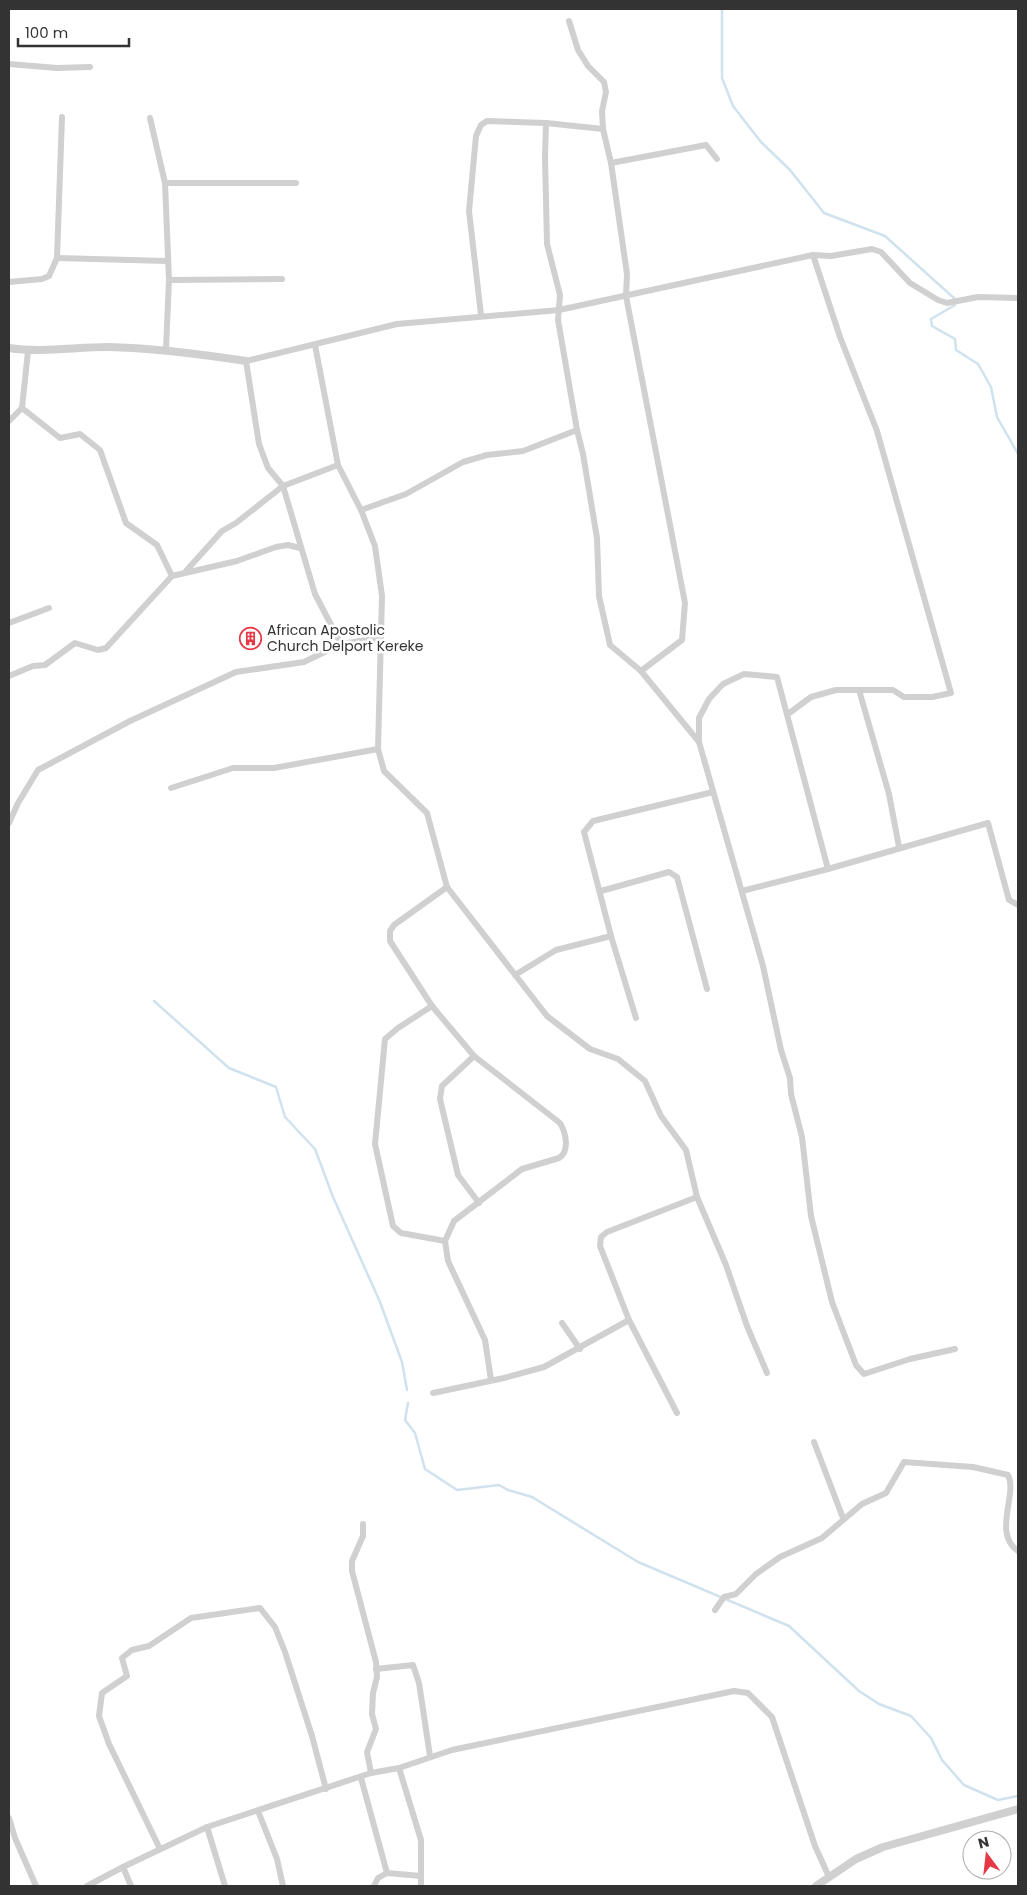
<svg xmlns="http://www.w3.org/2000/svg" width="1027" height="1895" font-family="Poppins,sans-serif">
<rect width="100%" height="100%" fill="#fff"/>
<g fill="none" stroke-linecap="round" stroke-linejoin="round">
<g stroke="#cfe2ee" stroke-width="2.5">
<polyline points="722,9 722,78 733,106 761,142 790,170 824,213 885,236 955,299"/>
<polyline points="955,305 931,319 932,326 955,339 956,350 978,364 991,387 997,417 1018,454"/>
<polyline points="154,1001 229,1068 276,1087 285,1117 315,1149 333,1197 380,1302 402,1362 407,1390"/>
<polyline points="408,1403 405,1420 415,1433 425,1469 457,1490 499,1485 508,1490 532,1497 638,1562 789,1626 859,1691 879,1704 911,1716 931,1738 942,1760 964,1785 998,1800 1018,1796"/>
</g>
<g stroke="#d0d0d0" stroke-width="6">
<polyline points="569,21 578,50 588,66 604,82 606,92 602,111 603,129 611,163 627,274 626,296 685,603 682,640 641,671"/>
<polyline points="9,64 57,68 90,67"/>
<polyline points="150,118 165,183 169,280 166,349"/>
<polyline points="611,163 706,145 717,159"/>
<polyline points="165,183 296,183"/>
<polyline points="57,258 167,261"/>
<polyline points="169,280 282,279"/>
<polyline points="9,282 42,279 49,276 57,258 62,117"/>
<polyline points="481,315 469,211 476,136 481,125 487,121 546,123 603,129"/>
<polyline points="315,345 338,465 361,510 375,546 382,596 378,749 384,771 427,813 447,887 547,1016 590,1049 618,1059 645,1081 661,1116 686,1150 697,1197 726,1265 747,1326 767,1373"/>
<polyline points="22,408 60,438 80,434 100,450 126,523 157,545 172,576"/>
<polyline points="9,421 22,408 28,351"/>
<polyline points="577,430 583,454 597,538 599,596 610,645 641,671 699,742 763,966 781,1050 790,1078 791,1094 802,1137 811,1216 832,1302 856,1365 864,1374 910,1359 955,1349"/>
<polyline points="361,510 406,494 463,462 487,455 523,451 577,430 558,320 560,295 547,244 545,157 546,123"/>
<polyline points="186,571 222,531 236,523 283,486 338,465"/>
<polyline points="9,623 49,608"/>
<polyline points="341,644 315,594 283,486 268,468 259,444 246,361 397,324 559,310 813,255 831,256 872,249 881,252 910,283 938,300 947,303 978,297 1018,298"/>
<polyline points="9,676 33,666 45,665 75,643 98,650 106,648 172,576 237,561 276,547 288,545 300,548"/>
<polyline points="859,690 889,794 899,847"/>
<polyline points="788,714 811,697 836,690 893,690 904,697 932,697 951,693 877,431 840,337 813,255"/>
<polyline points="699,742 699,718 709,699 723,684 744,674 777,677 828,869"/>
<polyline points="171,788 233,768 274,768 378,749"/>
<polyline points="9,823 18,803 38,770 130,721 236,672 304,662 341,644 380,638"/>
<path d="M447,887L394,925L390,931V941L432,1006L474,1056L560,1123C566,1133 570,1151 559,1158L522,1169L454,1221L445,1241L448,1261L485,1340L491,1380"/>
<polyline points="601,891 669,872 677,877 707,989"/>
<polyline points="742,891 828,869 988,823 1009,900 1018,905"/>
<polyline points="515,975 556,950 611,936"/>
<polyline points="432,1006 398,1028 385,1039 375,1144 393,1226 401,1233 445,1241"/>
<polyline points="636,1018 611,936 584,832 593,821 713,792"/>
<polyline points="474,1056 442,1086 440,1099 458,1175 479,1203"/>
<polyline points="562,1323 580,1349"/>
<polyline points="433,1393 504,1378 544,1367 629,1320"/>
<polyline points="677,1413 629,1320 600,1246 601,1237 607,1232 697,1197"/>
<polyline points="814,1442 843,1518"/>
<polyline points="363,1524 363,1536 352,1561 352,1571 376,1662 377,1677 373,1693 372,1714 376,1729 367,1752 371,1773"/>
<path d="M715,1610L724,1597L736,1594L756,1574L780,1557L822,1538L862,1504L886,1493L904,1462L973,1467L1008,1475C1018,1494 992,1533 1018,1551"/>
<polyline points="376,1669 413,1665 419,1683 430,1756"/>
<polyline points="399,1768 421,1840 421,1886"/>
<polyline points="361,1778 387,1873"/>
<polyline points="258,1811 277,1859 283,1886"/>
<polyline points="9,1818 15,1838 36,1886"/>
<polyline points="207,1827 225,1886"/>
<polyline points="160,1849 109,1744 99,1716 102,1693 127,1676 122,1658 132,1650 149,1646 191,1618 260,1608 275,1627 285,1652 312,1736 326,1789"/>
<polyline points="123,1867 131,1886"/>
<polyline points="87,1886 123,1867 207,1827 371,1773 399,1768 452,1750 734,1691 748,1693 772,1717 815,1846 829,1877"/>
<polyline points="374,1886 378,1878 387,1873 421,1876"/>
</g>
<g stroke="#d0d0d0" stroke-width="8">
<path d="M9,348C42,353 75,347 108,347C155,348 200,354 246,361"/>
<polyline points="816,1886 856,1859 883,1847 1018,1809"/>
</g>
</g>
<defs>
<symbol id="building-ring" viewBox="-11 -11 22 22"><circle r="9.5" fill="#fff" stroke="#e63946" stroke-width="1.5"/><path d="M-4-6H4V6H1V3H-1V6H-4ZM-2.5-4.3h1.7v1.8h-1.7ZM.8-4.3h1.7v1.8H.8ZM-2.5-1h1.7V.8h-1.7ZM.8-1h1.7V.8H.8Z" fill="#e63946"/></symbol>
</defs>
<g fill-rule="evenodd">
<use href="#building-ring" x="238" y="626" width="25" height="25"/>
</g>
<g text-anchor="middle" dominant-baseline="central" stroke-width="5" stroke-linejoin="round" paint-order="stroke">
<g font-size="14" fill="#333" stroke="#fff" text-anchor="start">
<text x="267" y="630">African Apostolic<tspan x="267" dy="16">Church Delport Kereke</tspan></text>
</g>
</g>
<rect width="1027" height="1895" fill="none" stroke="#333333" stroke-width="20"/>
<g transform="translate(987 1855) rotate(345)"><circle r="24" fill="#ffffff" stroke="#adadad"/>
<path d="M0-4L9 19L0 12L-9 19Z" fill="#e63946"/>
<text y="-8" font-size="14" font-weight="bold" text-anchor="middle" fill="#333333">N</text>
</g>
<path d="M18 38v8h111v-8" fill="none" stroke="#333333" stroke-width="2.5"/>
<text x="25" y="38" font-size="15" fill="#333333" stroke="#ffffff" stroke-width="4" paint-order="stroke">100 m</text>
</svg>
